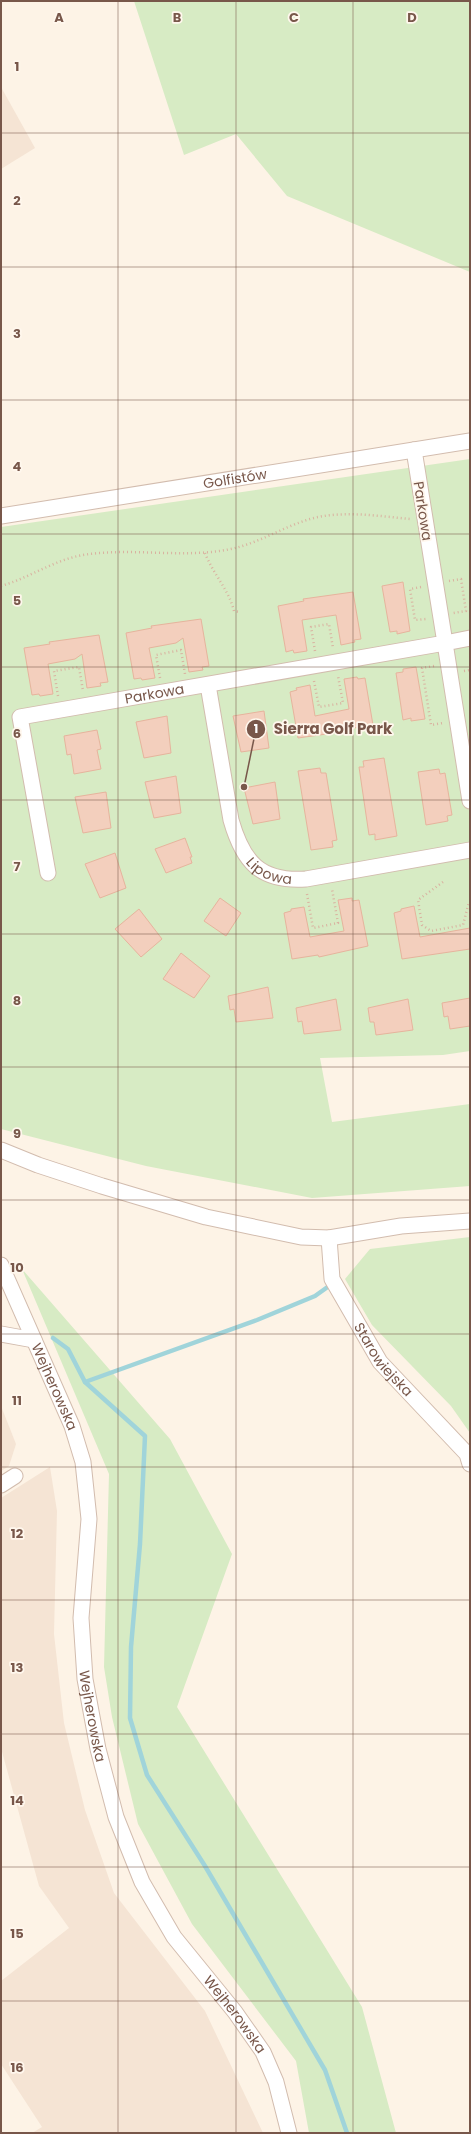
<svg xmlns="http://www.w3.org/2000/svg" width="471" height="2134" font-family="Poppins,sans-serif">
<rect width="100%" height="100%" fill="#fdf3e6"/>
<g fill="#f5e4d4">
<polygon points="1,87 35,148 1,169"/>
<polygon points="1,1406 16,1444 9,1466 1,1471"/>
<polygon points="50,1467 57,1511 54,1634 64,1723 85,1810 114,1893 205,2011 263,2133 32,2133 42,2127 1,2064 1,1981 69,1928 39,1886 1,1748 1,1498"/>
</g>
<g fill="#d7ebc4">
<polygon points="134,1 470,1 470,272 287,196 236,134 184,155"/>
<polygon points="470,459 470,1051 443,1055 320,1058 332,1122 470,1104 470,1186 312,1198 146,1166 1,1129 1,527"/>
<polygon points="470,1237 470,1433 451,1406 372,1325 345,1279 370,1249"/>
<polygon points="22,1269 170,1439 232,1554 177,1707 362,2007 396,2133 309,2133 296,2061 192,1924 138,1824 112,1717 104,1667 109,1474"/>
</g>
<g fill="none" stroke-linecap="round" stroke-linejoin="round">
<g stroke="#a0d4da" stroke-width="4.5">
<polyline points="53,1338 68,1349 85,1382 145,1436 140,1544 131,1647 130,1718 147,1775 205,1866 325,2070 347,2133"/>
<polyline points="85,1382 257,1320 315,1296 329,1286"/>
</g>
</g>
<g fill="#f3cfbd" stroke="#e6b49d">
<polygon points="403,582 410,631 397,634 397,631 390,632 382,586"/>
<polygon points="353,592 361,639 354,640 355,642 341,645 336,615 302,620 307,651 294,653 293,650 286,652 278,606 304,601 303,599"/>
<polygon points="201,619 209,666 202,667 203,670 189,672 183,638 176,643 149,648 155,678 142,680 141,678 134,679 126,633 152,628 151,626"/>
<polygon points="99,635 108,682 100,683 101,686 87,688 82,654 75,659 48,664 53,694 40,696 39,694 32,695 24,648 50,644 49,642"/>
<polygon points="416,667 425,719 411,721 411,718 403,720 396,673 403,672 403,669"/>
<polygon points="357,677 358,679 365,678 373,725 347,729 348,731 298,738 290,692 297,690 296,688 310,685 315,716 349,709 344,679"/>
<polygon points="264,711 269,748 241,752 233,716"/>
<polygon points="167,716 171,753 144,758 136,722"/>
<polygon points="97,730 101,749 97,750 101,769 74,774 71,754 67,755 64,736"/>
<polygon points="384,758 397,836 375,840 375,834 369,835 359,767 364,767 363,761"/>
<polygon points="320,768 321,773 326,773 337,840 332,841 333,847 311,850 298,771"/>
<polygon points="439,769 440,774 445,773 452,815 447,816 448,821 426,825 418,772"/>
<polygon points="176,776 181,813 154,818 145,782"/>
<polygon points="275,782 280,819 253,824 244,788"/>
<polygon points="106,792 111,828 83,833 75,797"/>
<polygon points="185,838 192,857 190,857 192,863 166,873 155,849"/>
<polygon points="115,853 126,888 100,898 85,864"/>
<polygon points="220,898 241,913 226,936 204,921"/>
<polygon points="352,898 352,901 359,900 368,946 319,957 318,955 292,959 284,913 291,911 291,909 304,907 310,937 344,931 338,900"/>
<polygon points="414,906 420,937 470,928 470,949 402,959 394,913 401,911 401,909"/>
<polygon points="139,909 162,939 141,957 115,929"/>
<polygon points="181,953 210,976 194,998 163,979"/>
<polygon points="268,987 273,1018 236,1022 234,1009 230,1010 228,996"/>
<polygon points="470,998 470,1026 450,1029 448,1016 444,1017 442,1003"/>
<polygon points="336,999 341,1030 304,1034 302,1021 298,1022 296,1008"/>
<polygon points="408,999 413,1030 376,1035 374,1022 370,1022 368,1008"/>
</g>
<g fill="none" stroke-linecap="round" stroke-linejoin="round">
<defs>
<g id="minor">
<path id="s1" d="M1,516L470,441"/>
<polyline points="470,638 445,643 470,801"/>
<path id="s2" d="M208,685L231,820C243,862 260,882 306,879L470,850"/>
<path id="s3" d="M48,873L20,717L445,643L414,450"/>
<polyline points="1,1150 38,1165 102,1186 206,1217 301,1237 329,1238 401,1226 470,1221"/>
<path id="s4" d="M329,1238L332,1279L380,1362L467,1454L470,1464"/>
<path id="s5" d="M1,1265L72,1426L83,1462L89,1519L81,1618L85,1679L98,1749L116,1817L142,1882L174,1937L235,2012L263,2052L276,2082L289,2133"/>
<polyline points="1,1334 34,1340"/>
<polyline points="1,1485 15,1476"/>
</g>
</defs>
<use href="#minor" stroke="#d2bcae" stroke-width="17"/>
<g stroke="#d9b2a0" stroke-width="2.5" stroke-dasharray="1 3" stroke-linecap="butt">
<path d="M205,553C213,574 229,590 234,611L240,612"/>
<polyline points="449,581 461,579 466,611 453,613"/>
<path d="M1,586C29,578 54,560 83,555C132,547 184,559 231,549C259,543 283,527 310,519C342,510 378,516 410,519"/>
<polyline points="421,587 410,589 415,620 426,619"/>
<polyline points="315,651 311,627 329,624 333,648"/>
<polyline points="434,666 422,668 431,725 443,723"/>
<polyline points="464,671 470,670"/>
<polyline points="160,678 156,655 181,650 185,674"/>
<polyline points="314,681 319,707 343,703 338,676"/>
<polyline points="58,696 54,671 79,667 83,691"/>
<polyline points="443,882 418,900 422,925 431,931 463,925 469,902"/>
<polyline points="307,894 313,928 338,923 332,889"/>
</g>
<use href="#minor" stroke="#fff" stroke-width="15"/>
</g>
<path fill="none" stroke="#78574a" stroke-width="1" stroke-opacity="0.55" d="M118,1V2133M236,1V2133M353,1V2133M1,133H470M1,267H470M1,400H470M1,534H470M1,667H470M1,800H470M1,934H470M1,1067H470M1,1200H470M1,1334H470M1,1467H470M1,1600H470M1,1734H470M1,1867H470M1,2001H470"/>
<g text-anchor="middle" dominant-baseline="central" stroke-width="3.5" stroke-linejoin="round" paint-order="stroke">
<g font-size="14" fill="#78574a" stroke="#fff7ed">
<text stroke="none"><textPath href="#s1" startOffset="237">Golfistów</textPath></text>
<text transform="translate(423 511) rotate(81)">Parkowa</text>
<text stroke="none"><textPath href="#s3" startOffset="295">Parkowa</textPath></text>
<text stroke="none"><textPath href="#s2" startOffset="205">Lipowa</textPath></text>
<text stroke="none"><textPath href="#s4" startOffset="137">Starowiejska</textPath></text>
<text stroke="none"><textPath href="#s5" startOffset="133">Wejherowska</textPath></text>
<text stroke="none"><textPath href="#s5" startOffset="469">Wejherowska</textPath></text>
<text stroke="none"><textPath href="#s5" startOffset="805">Wejherowska</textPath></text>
</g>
</g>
<g font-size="13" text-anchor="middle" font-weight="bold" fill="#78574a" stroke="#fff7ed" stroke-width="3.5" stroke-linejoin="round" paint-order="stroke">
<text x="59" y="22">A</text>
<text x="177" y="22">B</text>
<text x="294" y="22">C</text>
<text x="412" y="22">D</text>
<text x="17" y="71">1</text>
<text x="17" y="205">2</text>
<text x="17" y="338">3</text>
<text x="17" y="471">4</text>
<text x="17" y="605">5</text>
<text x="17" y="738">6</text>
<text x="17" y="871">7</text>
<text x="17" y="1005">8</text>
<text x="17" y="1138">9</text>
<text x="17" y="1272">10</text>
<text x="17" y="1405">11</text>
<text x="17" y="1538">12</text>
<text x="17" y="1672">13</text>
<text x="17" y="1805">14</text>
<text x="17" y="1938">15</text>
<text x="17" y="2072">16</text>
</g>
<path fill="none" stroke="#78574a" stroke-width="1.5" d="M244 787L256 729"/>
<g fill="#78574a" stroke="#fff7ed" stroke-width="1.5">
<circle cx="244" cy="787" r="4"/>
<circle cx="256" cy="729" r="10"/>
</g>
<g font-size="12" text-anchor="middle" font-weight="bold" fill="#fff">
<text x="256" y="733">1</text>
</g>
<g font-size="15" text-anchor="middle" font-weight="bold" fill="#78574a" stroke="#fff7ed" stroke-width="3.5" stroke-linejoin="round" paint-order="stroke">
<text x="333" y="734">Sierra Golf Park</text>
</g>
<rect width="471" height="2134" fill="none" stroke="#78574a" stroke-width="4"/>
</svg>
